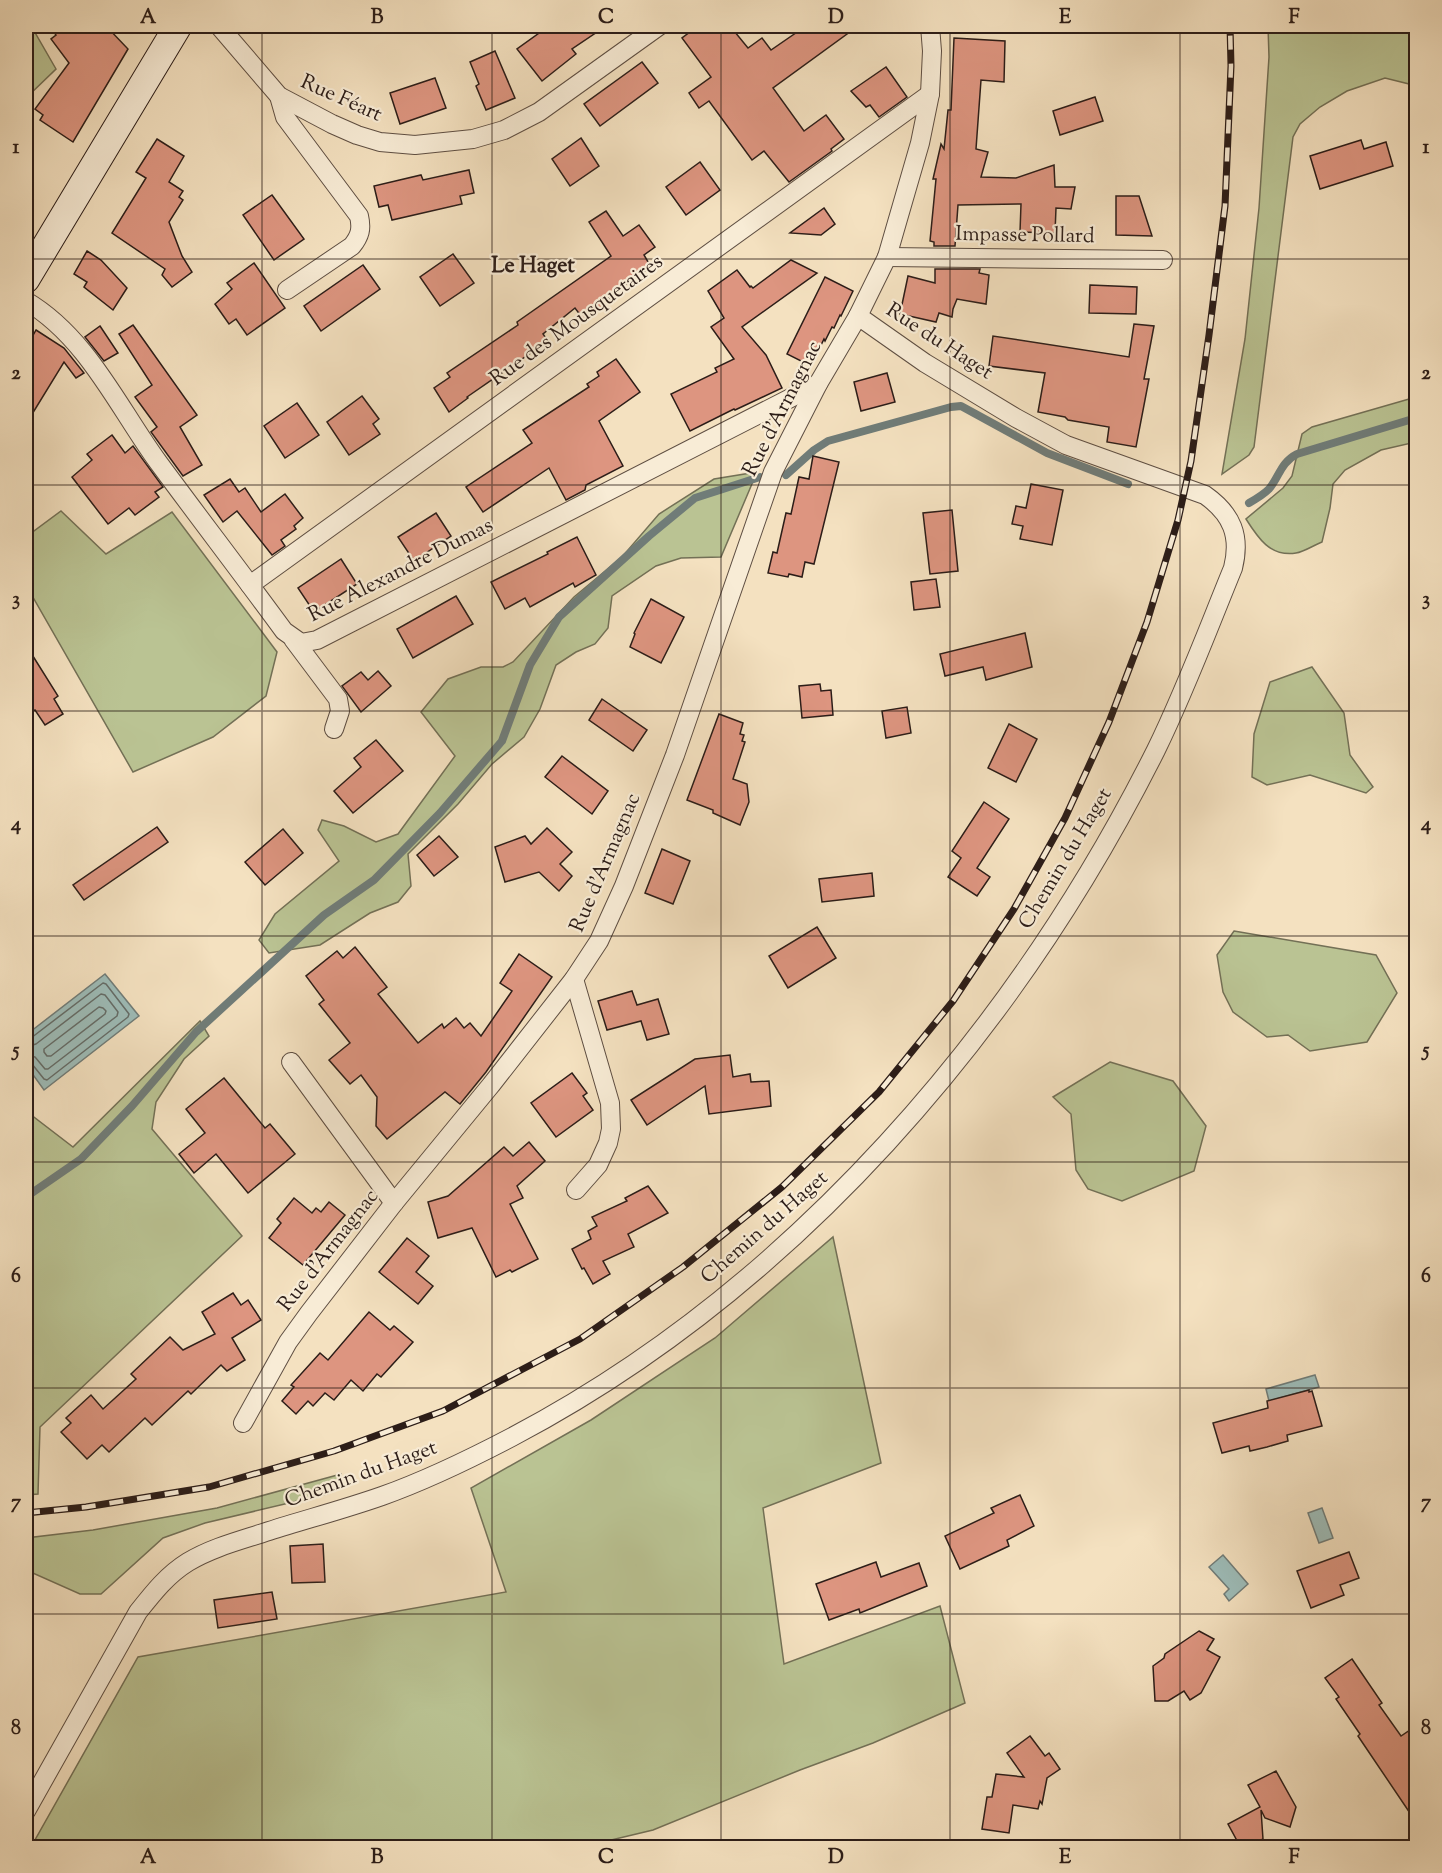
<svg xmlns="http://www.w3.org/2000/svg" width="1442" height="1873" font-family="'Sorts Mill Goudy',serif">
<rect width="100%" height="100%" fill="#f4e1c0"/>
<filter id="stains"><feTurbulence type="fractalNoise" baseFrequency=".00333" numOctaves="4"/><feColorMatrix values="0 0 0 0 .2 0 0 0 0 .09 0 0 0 0 .02 0 0 0 .5 -.17"/></filter>
<radialGradient id="worn" r=".72"><stop offset=".6" stop-color="#630" stop-opacity="0"/><stop offset="1" stop-color="#630" stop-opacity=".3"/></radialGradient>
<g fill="#bac393" stroke="#737056" stroke-width="1.5">
<polygon points="26,26 35,26 33,29 56,69 26,98"/>
<polygon points="1268,26 1416,26 1416,89 1409,84 1385,78 1347,91 1320,107 1300,124 1293,137 1254,447 1249,455 1222,474 1245,339 1259,208 1269,57"/>
<path d="M1416,397V442L1381,450L1345,470L1333,484L1330,508L1322,542C1314,545 1304,552 1296,553C1270,557 1258,538 1246,519L1283,488L1292,476L1302,434L1312,427Z"/>
<polygon points="757,472 721,557 681,558 656,566 612,596 608,628 595,644 576,652 556,665 540,709 524,737 492,764 458,804 408,854 411,886 398,902 370,913 320,945 269,953 259,940 275,914 339,861 318,830 322,820 344,826 376,842 398,834 455,756 421,712 448,679 481,667 503,667 513,662 574,597 622,557 659,514 714,479"/>
<polygon points="61,511 106,554 172,512 277,652 266,696 213,737 133,772 26,585 26,537"/>
<polygon points="1312,667 1344,713 1350,755 1373,787 1366,793 1310,775 1267,785 1252,777 1254,734 1270,682"/>
<polygon points="1234,931 1376,955 1397,993 1367,1042 1310,1051 1288,1035 1267,1037 1233,1012 1223,992 1217,955"/>
<polygon points="200,1021 209,1036 184,1059 156,1102 152,1129 242,1236 40,1427 38,1494 26,1495 26,1111 73,1147"/>
<polygon points="1110,1062 1173,1081 1206,1126 1194,1171 1122,1201 1088,1189 1076,1170 1071,1114 1053,1097"/>
<polygon points="833,1237 881,1463 763,1508 784,1664 940,1606 965,1703 873,1743 800,1770 653,1830 582,1847 31,1847 138,1657 506,1592 471,1488 591,1420 715,1338"/>
<polygon points="341,1474 341,1485 327,1494 205,1523 163,1538 101,1594 80,1594 26,1570 26,1538 93,1530 217,1508"/>
</g>
<g fill="#9dbcb8" stroke="#707c78" stroke-width="1.5">
<polygon points="105,974 139,1016 44,1090 26,1065 26,1035"/>
<polygon points="1315,1375 1319,1387 1269,1401 1266,1389"/>
<polygon points="1322,1508 1333,1538 1319,1543 1308,1513"/>
<polygon points="1223,1555 1248,1584 1229,1601 1224,1594 1229,1589 1209,1567"/>
</g>
<g fill="none" stroke-linecap="round" stroke-linejoin="round">
<g stroke="#646c68" stroke-width="1.5">
<polygon points="99,1007 103,1008 106,1011 105,1014 51,1056 47,1056 44,1052 44,1049"/>
<polyline points="26,1039 31,1038 103,983 106,984 129,1014 128,1017 47,1080 44,1079 32,1064 26,1062"/>
<polyline points="26,1047 36,1044 101,994 105,995 118,1012 117,1016 48,1069 45,1069 35,1057 26,1055"/>
</g>
<g stroke="#707c78" stroke-width="8">
<polyline points="786,475 814,450 828,441 951,407 961,406 1047,453 1128,484"/>
<path d="M1249,503C1256,499 1263,495 1269,489C1280,476 1280,463 1297,454L1416,418"/>
<polyline points="26,1197 81,1159 132,1106 196,1032 324,915 374,880 440,813 502,741 530,665 559,617 649,536 695,498 760,477"/>
</g>
</g>
<g fill="#dd9580" stroke="#2c1d18" stroke-width="1.5">
<polygon points="50,26 106,26 128,49 73,142 40,120 43,115 35,109 69,63 51,39 56,35"/>
<polygon points="549,26 606,26 572,49 576,54 542,81 517,49"/>
<polygon points="698,26 730,26 748,48 762,38 771,50 806,26 858,26 773,88 804,131 826,115 844,139 831,149 832,151 789,182 764,151 752,160 709,101 699,108 689,93 711,77 682,38"/>
<polygon points="954,38 1005,41 1004,82 981,80 976,149 988,152 981,177 1016,178 1054,165 1055,187 1075,187 1071,209 1056,208 1055,233 1020,232 1021,204 958,205 955,246 934,246 934,242 930,241 936,179 933,179 941,144 944,149 948,110 951,110"/>
<polygon points="495,51 515,98 486,110 476,86 479,84 470,62"/>
<polygon points="642,62 658,83 600,126 584,104"/>
<polygon points="886,67 907,97 879,117 870,105 866,107 851,91"/>
<polygon points="435,78 446,108 400,124 390,93"/>
<polygon points="1095,97 1103,121 1060,135 1053,111"/>
<polygon points="581,138 599,166 570,186 552,159"/>
<polygon points="157,139 184,156 169,182 183,191 179,197 183,200 169,222 182,256 192,272 172,287 162,275 165,269 112,233 146,178 136,172"/>
<polygon points="1361,140 1364,149 1386,142 1393,166 1320,189 1310,156"/>
<polygon points="700,162 720,190 686,215 666,187"/>
<polygon points="469,170 474,193 460,196 462,204 392,220 388,205 379,207 374,186 421,175 423,180"/>
<polygon points="272,195 304,239 274,260 243,215"/>
<polygon points="1116,196 1139,196 1152,236 1116,235"/>
<polygon points="824,208 835,224 821,235 790,233"/>
<polygon points="606,211 623,236 639,225 655,247 644,255 651,267 608,297 611,300 584,320 575,308 543,334 548,341 467,397 468,398 449,412 434,388 450,377 447,373 518,325 517,322 611,256 589,222"/>
<polygon points="87,251 101,260 127,288 113,310 84,287 87,282 74,274"/>
<polygon points="453,254 474,283 440,306 420,277"/>
<polygon points="791,260 817,273 742,327 766,355 782,388 735,410 734,409 690,431 671,394 717,372 715,368 734,359 711,327 724,318 708,291 737,270 750,287 751,286 753,288"/>
<polygon points="254,263 285,308 247,335 236,319 229,324 215,304 232,289 227,283"/>
<polygon points="363,265 380,289 321,331 304,306"/>
<polygon points="935,269 980,269 979,273 989,275 986,304 957,299 953,309 952,317 939,313 936,322 900,314 908,276 935,283"/>
<polygon points="825,277 853,291 841,316 840,315 834,328 832,327 825,341 824,339 811,366 787,354"/>
<polygon points="1090,285 1137,287 1136,314 1089,313"/>
<polygon points="1134,324 1154,326 1144,379 1149,379 1136,447 1107,442 1109,427 1068,420 1065,417 1038,412 1045,373 989,366 993,336 1129,357"/>
<polygon points="133,325 197,415 180,427 202,465 183,476 151,432 157,427 135,397 152,385 119,334"/>
<polygon points="100,326 118,353 104,361 85,337"/>
<polygon points="36,330 64,348 84,373 76,378 64,362 26,424 26,348"/>
<polygon points="616,359 640,392 599,421 623,466 586,485 585,490 566,500 549,468 483,512 466,487 532,443 523,430 589,387 587,384 599,376 597,372"/>
<polygon points="887,373 895,402 861,411 854,382"/>
<polygon points="362,396 379,419 373,424 380,434 349,455 327,422"/>
<polygon points="297,403 319,435 285,458 264,426"/>
<polygon points="112,435 125,453 133,446 163,487 155,492 159,497 135,515 129,508 108,524 72,477 92,460 87,454"/>
<polygon points="813,456 839,462 814,564 805,562 802,577 789,574 788,577 768,573 773,552 777,553 786,513 791,514 799,477 809,479"/>
<polygon points="230,479 239,492 245,488 261,512 285,494 303,518 294,526 296,529 281,540 285,546 272,555 237,511 223,522 204,495"/>
<polygon points="1031,484 1063,490 1052,545 1020,539 1023,526 1012,524 1016,506 1026,508"/>
<polygon points="952,510 958,571 930,574 923,513"/>
<polygon points="436,513 451,536 414,561 398,537"/>
<polygon points="577,537 596,575 575,587 573,583 530,607 525,598 505,609 491,582 548,554 547,552"/>
<polygon points="341,559 357,584 314,612 298,588"/>
<polygon points="936,579 940,607 914,610 911,582"/>
<polygon points="456,596 473,624 413,658 397,629"/>
<polygon points="651,599 684,617 661,663 630,647 635,634 634,633"/>
<polygon points="1025,633 1032,667 986,680 983,667 945,676 940,654"/>
<polygon points="26,645 58,696 54,699 63,714 45,725 35,710 26,715"/>
<polygon points="378,671 391,686 361,712 342,686 361,672 368,680"/>
<polygon points="820,684 821,691 831,690 833,715 802,718 799,686"/>
<polygon points="602,699 647,730 633,751 589,720"/>
<polygon points="907,707 911,733 886,738 882,711"/>
<polygon points="719,714 743,723 740,734 744,735 742,741 745,742 733,779 747,784 749,802 740,825 713,813 713,810 687,800"/>
<polygon points="1009,724 1037,739 1016,782 988,768"/>
<polygon points="376,740 403,771 353,813 334,791 361,767 354,758"/>
<polygon points="562,756 608,791 592,814 545,777"/>
<polygon points="984,802 1009,819 977,868 990,877 977,896 948,877 961,858 952,851"/>
<polygon points="157,827 168,842 84,900 73,885"/>
<polygon points="547,828 572,852 560,864 572,876 559,891 539,872 505,882 495,847 525,836 531,844"/>
<polygon points="283,829 303,853 265,885 245,862"/>
<polygon points="439,836 458,857 434,876 417,855"/>
<polygon points="662,849 690,861 673,904 645,893"/>
<polygon points="872,873 874,896 822,902 819,879"/>
<polygon points="817,927 836,958 788,988 769,956"/>
<polygon points="355,947 387,987 378,994 418,1043 442,1024 444,1028 456,1018 464,1028 470,1023 481,1036 512,991 500,983 519,954 552,977 486,1072 460,1104 445,1092 387,1139 376,1126 377,1097 361,1075 350,1084 329,1060 350,1043 319,1004 324,1000 306,976 337,951 343,958"/>
<polygon points="632,991 637,1005 658,999 669,1034 647,1040 641,1021 607,1030 598,1001"/>
<polygon points="730,1055 733,1077 750,1074 751,1082 769,1081 771,1106 709,1114 705,1086 647,1125 631,1100 695,1059"/>
<polygon points="572,1073 587,1093 583,1096 593,1110 556,1137 531,1103"/>
<polygon points="224,1078 265,1128 270,1124 295,1154 248,1193 216,1154 194,1173 179,1154 205,1133 186,1109"/>
<polygon points="529,1142 545,1161 517,1186 523,1198 510,1204 538,1259 512,1272 510,1270 496,1277 472,1228 438,1238 428,1202 448,1196 504,1147 513,1156"/>
<polygon points="648,1186 668,1213 628,1234 634,1247 603,1261 610,1274 593,1284 584,1268 582,1269 572,1249 591,1239 588,1231 597,1226 592,1217 627,1201 625,1198"/>
<polygon points="294,1198 312,1213 316,1208 321,1212 329,1202 345,1215 303,1265 269,1238 281,1223 277,1219"/>
<polygon points="407,1238 429,1256 416,1272 433,1286 418,1304 379,1272"/>
<polygon points="233,1293 241,1305 248,1300 261,1320 232,1338 245,1360 227,1371 221,1365 191,1394 188,1391 152,1425 145,1418 109,1452 102,1445 87,1459 61,1432 71,1423 66,1418 91,1395 103,1409 136,1379 131,1374 170,1337 183,1350 215,1334 202,1312"/>
<polygon points="369,1312 390,1330 394,1326 413,1342 381,1377 377,1374 363,1391 351,1380 334,1400 325,1393 313,1406 308,1401 296,1414 282,1401 294,1387 291,1385 320,1353 328,1360"/>
<polygon points="1309,1390 1309,1392 1312,1391 1322,1426 1287,1435 1288,1441 1267,1447 1250,1451 1249,1446 1222,1453 1213,1423 1268,1408 1267,1401"/>
<polygon points="1020,1495 1034,1526 1007,1540 1009,1546 960,1569 945,1536 994,1513 991,1508"/>
<polygon points="323,1544 325,1582 292,1583 290,1546"/>
<polygon points="1349,1552 1359,1578 1340,1585 1344,1595 1311,1608 1297,1571"/>
<polygon points="876,1562 881,1577 919,1563 927,1586 860,1613 859,1609 829,1620 816,1584"/>
<polygon points="272,1592 277,1619 218,1628 214,1600"/>
<polygon points="1199,1631 1214,1639 1207,1650 1220,1657 1201,1693 1190,1700 1184,1691 1168,1701 1155,1701 1153,1666 1164,1658 1165,1654"/>
<polygon points="1352,1659 1382,1703 1379,1705 1401,1736 1416,1726 1416,1822 1358,1736 1360,1734 1336,1699 1339,1697 1325,1678"/>
<polygon points="1030,1736 1045,1756 1049,1753 1060,1769 1047,1778 1042,1804 1040,1801 1038,1809 1013,1805 1009,1833 982,1829 987,1797 992,1797 996,1774 1024,1777 1007,1753"/>
<polygon points="1276,1771 1296,1807 1290,1827 1265,1818 1261,1810 1263,1839 1246,1848 1241,1848 1228,1824 1260,1807 1248,1785"/>
</g>
<g fill="none" stroke-linecap="round" stroke-linejoin="round">
<defs>
<g id="street">
<polyline points="219,26 279,96 332,124 357,135 380,142 415,145 473,139 504,130 539,112 659,26"/>
<path d="M279,96L285,117L359,216C362,229 360,236 352,246L287,290"/>
<polyline points="887,257 1163,260"/>
<path d="M26,301C87,337 118,407 158,462C200,519 243,575 284,631L301,643L317,640L818,384"/>
<polyline points="250,585 930,94"/>
<polyline points="293,639 338,699 340,711 334,729"/>
<polyline points="574,979 610,1103 611,1129 608,1143 598,1165 576,1190"/>
<polyline points="291,1062 394,1203"/>
<polyline points="243,1423 288,1342 309,1313 394,1203 491,1085 574,979 599,941 624,886 675,755 773,472 818,384 858,316"/>
<path d="M26,1811L138,1612C153,1593 167,1575 188,1562C213,1547 242,1540 269,1531C307,1519 345,1509 382,1496C427,1480 470,1459 512,1437C793,1289 1015,1031 1156,750C1185,691 1208,629 1233,568C1241,536 1232,514 1205,495L1066,445L1016,418L925,363L858,316L887,257L920,143L930,94L932,51L930,26"/>
</g>
<polyline id="secondary" points="26,279 178,26"/>
</defs>
<use href="#street" stroke="#5e4e42" stroke-width="20"/>
<use href="#secondary" stroke="#2c1d18" stroke-width="29"/>
<use href="#street" stroke="#f8ecd6" stroke-width="18"/>
<use href="#secondary" stroke="#f8ecd6" stroke-width="27"/>
<defs>
<polyline id="rail" points="26,1513 86,1507 209,1487 334,1451 443,1411 580,1339 683,1267 782,1187 879,1092 953,1001 1014,909 1065,818 1109,722 1147,622 1178,520 1191,461 1209,335 1225,206 1231,66 1230,26"/>
</defs>
<use href="#rail" stroke="#2c1d18" stroke-width="7"/>
<use href="#rail" stroke="#f8ecd6" stroke-width="4.5" stroke-dasharray="14" stroke-linecap="butt"/>
</g>
<path fill="none" stroke="#2c1d18" stroke-width="1.5" stroke-opacity="0.55" d="M262,26V1848M492,26V1848M721,26V1848M950,26V1848M1180,26V1848M26,259H1416M26,485H1416M26,711H1416M26,936H1416M26,1162H1416M26,1388H1416M26,1614H1416"/>
<g text-anchor="middle" dominant-baseline="central" stroke-width="4.5" stroke-linejoin="round" paint-order="stroke">
<g font-size="21" fill="#2c1d18" stroke="#f8ecd6">
<text transform="translate(341 99) rotate(24)">Rue Féart</text>
<text transform="translate(1025 236) rotate(1)">Impasse Pollard</text>
<text transform="translate(577 321) rotate(-36)">Rue des Mousquetaires</text>
<text transform="translate(939 342) rotate(33)">Rue du Haget</text>
<text transform="translate(783 409) rotate(-63)">Rue d'Armagnac</text>
<text transform="translate(401 571) rotate(-27)">Rue Alexandre Dumas</text>
<text transform="translate(1066 859) rotate(-59)">Chemin du Haget</text>
<text transform="translate(606 863) rotate(-67)">Rue d'Armagnac</text>
<text transform="translate(765 1228) rotate(-41)">Chemin du Haget</text>
<text transform="translate(329 1251) rotate(-52)">Rue d'Armagnac</text>
<text transform="translate(361 1475) rotate(-20)">Chemin du Haget</text>
</g>
<g font-size="22" font-weight="bold" fill="#2c1d18" stroke="#f8ecd6">
<text x="533" y="267">Le Haget</text>
</g>
</g>
<rect width="1442" height="1873" fill="none" stroke="#f4e1c0" stroke-width="66"/>
<rect x="33" y="33" width="1376" height="1807" fill="none" stroke="#2c1d18" stroke-width="2"/>
<g font-size="20" text-anchor="middle" font-weight="bold" fill="#2c1d18">
<text x="148" y="23">A</text>
<text x="377" y="23">B</text>
<text x="606" y="23">C</text>
<text x="836" y="23">D</text>
<text x="1065" y="23">E</text>
<text x="1294" y="23">F</text>
<text x="16" y="153">1</text>
<text x="1426" y="153">1</text>
<text x="16" y="379">2</text>
<text x="1426" y="379">2</text>
<text x="16" y="605">3</text>
<text x="1426" y="605">3</text>
<text x="16" y="830">4</text>
<text x="1426" y="830">4</text>
<text x="16" y="1056">5</text>
<text x="1426" y="1056">5</text>
<text x="16" y="1282">6</text>
<text x="1426" y="1282">6</text>
<text x="16" y="1508">7</text>
<text x="1426" y="1508">7</text>
<text x="16" y="1734">8</text>
<text x="1426" y="1734">8</text>
<text x="148" y="1863">A</text>
<text x="377" y="1863">B</text>
<text x="606" y="1863">C</text>
<text x="836" y="1863">D</text>
<text x="1065" y="1863">E</text>
<text x="1294" y="1863">F</text>
</g>
<rect width="100%" height="100%" filter="url(#stains)"/>
<rect width="100%" height="100%" fill="url(#worn)"/>
</svg>
